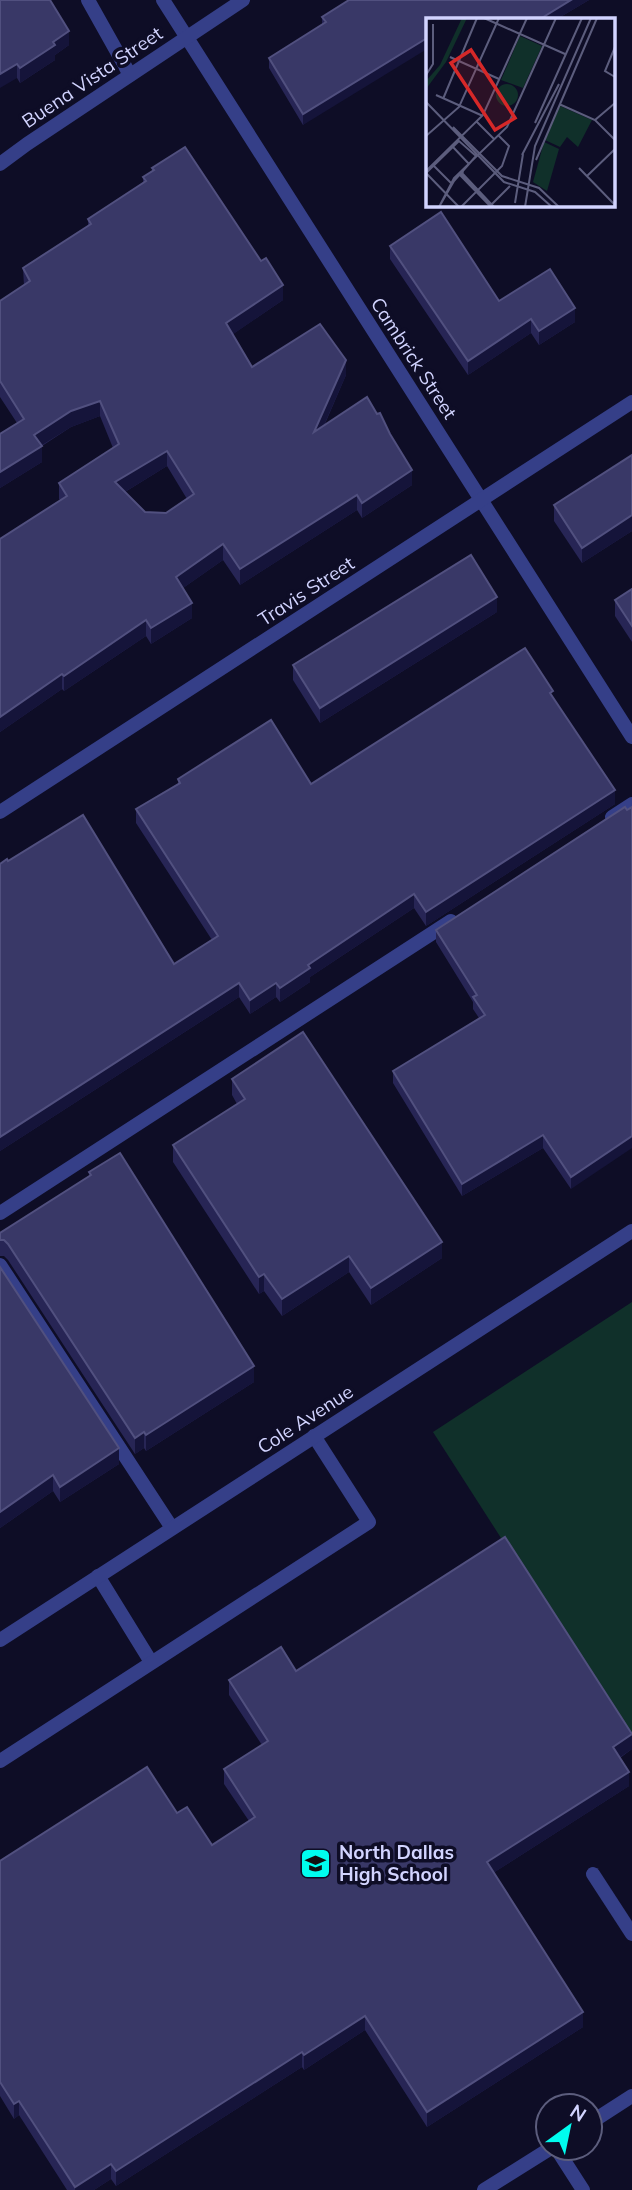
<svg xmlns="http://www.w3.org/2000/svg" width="632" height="2190" font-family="Mulish,sans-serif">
<rect width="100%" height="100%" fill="#0e0d26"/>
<polygon fill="#10302a" points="632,1302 632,1742 433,1432"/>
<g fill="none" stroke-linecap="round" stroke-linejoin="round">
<g stroke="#353f88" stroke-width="14">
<polyline points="88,0 130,75"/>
<polyline points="612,817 632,804"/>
<polyline points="0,1213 451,921"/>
<polyline points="0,1265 172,1528"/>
<polyline points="98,1576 151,1662"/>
<polyline points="0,1761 369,1522 314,1436"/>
<polyline points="593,1874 632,1934"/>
<polyline points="556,2148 583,2190"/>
</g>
<g stroke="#353f88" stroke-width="14">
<polyline points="163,0 632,737"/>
<polyline points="0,164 27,144 243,0"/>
<polyline points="0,812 632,402"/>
</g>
<g stroke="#353f88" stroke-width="14">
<polyline points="0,1640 632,1231"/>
<polyline points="590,2123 632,2096"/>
<polyline points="484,2190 551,2148"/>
</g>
</g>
<g fill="#272555" fill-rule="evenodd">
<polygon points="0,0 69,45 55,55 55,60 20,83 17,78"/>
<polygon points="349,0 589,0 557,19 427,19 303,125 269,68 269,58 322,25 322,17"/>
<path d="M152,168L283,300L233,334L252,367L346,375L324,426L412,485L362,518L357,510L240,585L223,560L183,588L192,618L151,644L146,636L64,691L62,689L0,732V539L60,500L59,499V483L113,448L100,416L71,427L42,446V462L0,488V434L17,423L0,397V301L24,286L23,268L88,226V219L143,183V177L152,171ZM167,466L187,499L166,513L145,512L125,492Z"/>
<polygon points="390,246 499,301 575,322 539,345 531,333 468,375 390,259"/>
<polygon points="632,455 632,531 582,563 554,521 554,505"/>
<polygon points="632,589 632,642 615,616 615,600"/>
<polygon points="497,612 320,723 293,680 293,665"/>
<polygon points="553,698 615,804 426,926 414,908 310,977 310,982 280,1002 276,997 250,1014 239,997 0,1151 8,861 174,964 212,940 136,823 136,809 178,785 178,779 311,784"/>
<polygon points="625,807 571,1189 543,1148 462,1196 393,1083 393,1071 479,1018 473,1009 473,1002 436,942 436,930"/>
<polygon points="232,1079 442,1258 371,1305 349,1272 282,1316 264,1291 259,1294 173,1162 173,1145 237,1104 232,1095"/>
<polygon points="89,1172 254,1382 146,1451 144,1448 135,1454 8,1260 4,1256 0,1256 0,1233 89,1176"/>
<polygon points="0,1267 119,1464 60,1502 53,1491 0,1528"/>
<polygon points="296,1671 632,1749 620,1758 629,1786 493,1873 583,2027 427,2127 365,2030 304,2070 302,2067 116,2186 111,2179 94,2190 67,2190 19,2115 14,2119 0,2096 0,1861 177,1813 212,1845 249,1821 224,1784 224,1769 262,1745 229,1695 229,1680"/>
</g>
<g fill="#15143a">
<polygon points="571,0 589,0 557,19 540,19"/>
<polygon points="69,31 69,45 55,55 55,60 20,83 20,68 53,42"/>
<polygon points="427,38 427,49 303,125 303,114"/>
<polygon points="17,64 17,78 0,88 0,74"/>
<polygon points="283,285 283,300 226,339 226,323"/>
<polygon points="575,308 575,322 539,345 539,331"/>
<polygon points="531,319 531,333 468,375 468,361"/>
<polygon points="346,360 346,375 314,448 314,432"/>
<polygon points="100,401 100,416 71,427 34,450 34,435 71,411"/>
<polygon points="42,446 42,462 0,488 0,472"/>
<polygon points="167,451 167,466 115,498 115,482"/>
<polygon points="412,470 412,485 362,518 362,503"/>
<polygon points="357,495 357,510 240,585 240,569"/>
<polygon points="632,515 632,531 582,563 582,548"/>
<polygon points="223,544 223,560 176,593 176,577"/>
<polygon points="497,597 497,612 320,723 320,708"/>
<polygon points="192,603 192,618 151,644 151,628"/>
<polygon points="146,620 146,636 64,691 64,676"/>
<polygon points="62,674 62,689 0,732 0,717"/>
<polygon points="615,790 615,804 426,926 426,912"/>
<polygon points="414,894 414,908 310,977 310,982 280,1002 280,988 308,965"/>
<polygon points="239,983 239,997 0,1151 0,1137"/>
<polygon points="276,983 276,997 250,1014 250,1000"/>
<polygon points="543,1135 543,1148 462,1196 462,1184"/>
<polygon points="632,1136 632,1148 571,1189 571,1177"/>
<polygon points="442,1242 442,1258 371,1305 371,1288"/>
<polygon points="349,1256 349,1272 282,1316 282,1299"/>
<polygon points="264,1274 264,1291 259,1294 259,1277"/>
<polygon points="254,1366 254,1382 146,1451 146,1435"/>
<polygon points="144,1432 144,1448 135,1454 135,1438"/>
<polygon points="119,1448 119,1464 60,1502 60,1487"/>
<polygon points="53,1475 53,1491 0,1528 0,1512"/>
<polygon points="632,1735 632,1749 613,1762 613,1747"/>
<polygon points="629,1772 629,1786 487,1877 487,1862"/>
<polygon points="583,2012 583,2027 427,2127 427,2112"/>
<polygon points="365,2016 365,2030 304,2070 304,2055"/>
<polygon points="302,2052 302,2067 116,2186 116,2171"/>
<polygon points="19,2101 19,2115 14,2119 14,2104"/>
<polygon points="111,2164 111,2179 94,2190 75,2190 75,2187"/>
</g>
<g fill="#393867" stroke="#51507f" stroke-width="2" fill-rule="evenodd">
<polygon points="0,0 50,0 69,31 53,42 55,45 20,68 17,64 0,74"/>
<polygon points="349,0 571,0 540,19 427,19 427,38 303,114 269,58 326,22 322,17"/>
<path d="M185,147L261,261L266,258L283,285L226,323L252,367L320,324L346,360L314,432L367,397L377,414L380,413L390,434L412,470L362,503L357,495L240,569L223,544L176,577L192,603L151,628L146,620L64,676L62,674L0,717V539L67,496L59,483L119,444L100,401L71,411L34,435L42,446L0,472V434L24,419L0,381V301L30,281L23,268L91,224L88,219L146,181L143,177L154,170L152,168ZM167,451L194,494L166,513L145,512L115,482Z"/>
<polygon points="441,212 499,301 550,269 575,308 539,331 531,319 468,361 390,246"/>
<polygon points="632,455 632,515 582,548 554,505"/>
<polygon points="471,555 497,597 320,708 293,665"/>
<polygon points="632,589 632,626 615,600"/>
<polygon points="525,648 553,691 550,693 615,790 426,912 414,894 308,965 310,968 280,988 276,983 250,1000 239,983 0,1137 0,864 7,859 8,861 83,815 174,964 218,936 136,809 180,783 178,779 271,720 311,784"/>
<polygon points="625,807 627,810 632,807 632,1136 571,1177 543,1135 462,1184 393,1071 485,1015 473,997 477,995 436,930"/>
<polygon points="303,1032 442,1242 371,1288 349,1256 282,1299 264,1274 259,1277 173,1145 245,1099 232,1079"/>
<polygon points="120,1153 254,1366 146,1435 144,1432 135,1438 8,1244 4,1240 0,1240 0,1233 91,1175 89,1172"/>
<polygon points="0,1267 119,1448 60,1487 53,1475 0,1512"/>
<polygon points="505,1537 632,1734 613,1747 629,1772 487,1862 583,2012 427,2112 365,2016 304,2055 302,2052 116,2171 111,2164 75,2187 19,2101 14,2104 0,2082 0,1861 147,1767 177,1813 187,1807 212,1845 255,1817 224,1769 268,1741 229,1680 281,1647 296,1671"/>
</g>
<defs>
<symbol id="school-square" viewBox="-11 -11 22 22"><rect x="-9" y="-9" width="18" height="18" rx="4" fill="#00fdef" stroke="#0e0d26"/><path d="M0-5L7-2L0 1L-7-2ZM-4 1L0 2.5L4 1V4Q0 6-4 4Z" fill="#111"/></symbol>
</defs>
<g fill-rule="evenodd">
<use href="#school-square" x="298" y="1846" width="35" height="35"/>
</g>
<g text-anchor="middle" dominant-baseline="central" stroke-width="7" stroke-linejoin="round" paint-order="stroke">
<g font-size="19" fill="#d2d4ff" stroke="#0e0d26">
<text transform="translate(92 77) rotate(-34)">Buena Vista Street</text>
<text transform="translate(414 358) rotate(57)">Cambrick Street</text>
<text transform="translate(306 591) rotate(-33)">Travis Street</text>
<text transform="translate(305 1419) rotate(-33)">Cole Avenue</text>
</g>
<g font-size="19" font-weight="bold" fill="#d2d4ff" stroke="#0e0d26" text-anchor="start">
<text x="339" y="1852">North Dallas<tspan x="339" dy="22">High School</tspan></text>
</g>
</g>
<g transform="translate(426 18)">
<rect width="189" height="189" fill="#0e0d26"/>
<path d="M36,0H41L20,44L0,71V63L14,47ZM94,18L116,28L97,70L75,62ZM70 77a11 11 0 1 1 22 0a11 11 0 1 1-22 0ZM134,88L166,102L152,129L141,119L134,129L119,122ZM118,124L133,131L121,173L107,164Z" fill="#10302a"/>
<path fill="none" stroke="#5c5d7d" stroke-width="2" d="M58,0L139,36M189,29L179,53L189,59M24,39L73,61M0,57L7,46V6M10,77L57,98M17,81L51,0M0,84L78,164L109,174L126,189M133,86L169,102L189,122M169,102L189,85M51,104L68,121M109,105L156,0M27,109L76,158L113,170L133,189M0,118L33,89L73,0M26,128L43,146M96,137L133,66M110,142L171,0M7,147L25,165M153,150L189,187M0,153L57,97L101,0M37,153L36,157L67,189M35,154L68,189M0,155L33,189M0,155L33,123L50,138L28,163L13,189M33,156L65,189M161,158L189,131M89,185L97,136M65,187L84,168M13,189L28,160L81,109L130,0M35,189L76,148L83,128L73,118M99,189L109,128L165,0"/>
<path fill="#d62828" fill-opacity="0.15" stroke="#d62828" stroke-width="3.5" d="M45,32L89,100L69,112L25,45Z"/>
<rect width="189" height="189" fill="none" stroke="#d2d4ff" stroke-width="3.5"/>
</g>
<g transform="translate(569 2127) rotate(33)"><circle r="33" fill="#0e0d26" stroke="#5c5d7d" stroke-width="2"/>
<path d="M0-5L12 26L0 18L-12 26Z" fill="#00fdef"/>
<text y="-10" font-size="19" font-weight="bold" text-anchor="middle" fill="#d2d4ff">N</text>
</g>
</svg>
